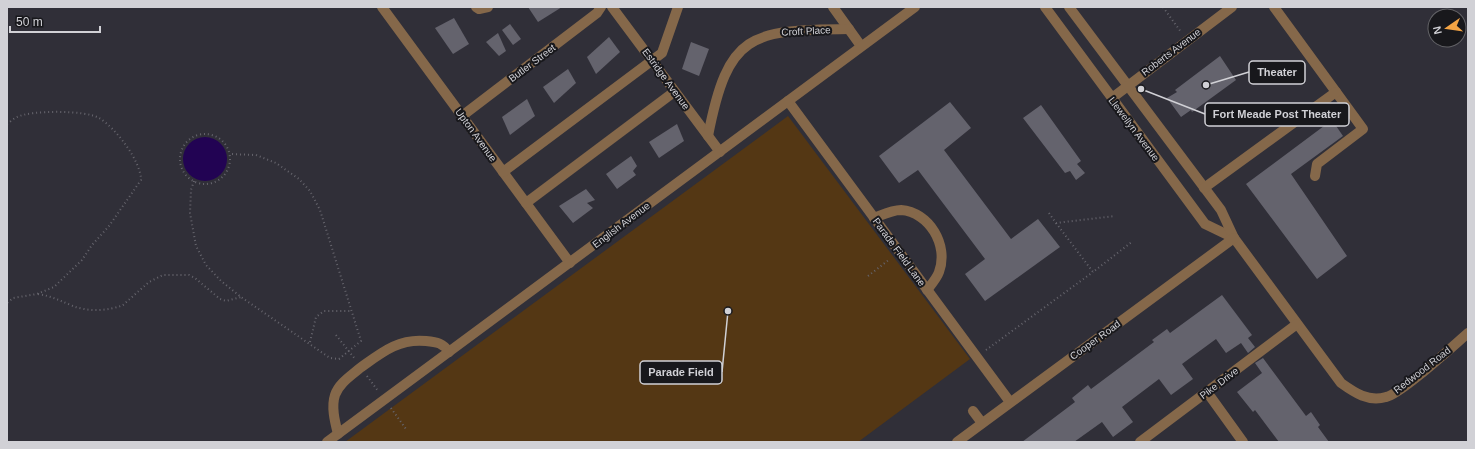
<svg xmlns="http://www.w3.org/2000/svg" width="1475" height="449" font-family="Arial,sans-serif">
<rect width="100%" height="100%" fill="#302f38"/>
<polygon fill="#543714" points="788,116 970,359 858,442 345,442"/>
<circle fill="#220353" cx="205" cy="159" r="22"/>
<g fill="#64636d">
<polygon points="528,7 562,7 538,22"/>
<polygon points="454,18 469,44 453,54 435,28"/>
<polygon points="510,24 521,39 513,45 502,30"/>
<polygon points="498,33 506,51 499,56 486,42"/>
<polygon points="609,37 620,52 596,74 587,57"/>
<polygon points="691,42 709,49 699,76 682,69"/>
<polygon points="1220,56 1236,80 1192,112 1191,110 1181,117 1167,98 1177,92 1175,90"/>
<polygon points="568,69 576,83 554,103 543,87"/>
<polygon points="527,99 535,116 510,135 502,117"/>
<polygon points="950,102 971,128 944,150 1011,239 1038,219 1060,247 985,301 965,274 985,259 918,170 899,183 879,156"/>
<polygon points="1041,105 1081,161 1077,164 1085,173 1076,180 1070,171 1065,173 1023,118"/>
<polygon points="1332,120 1343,136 1291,174 1347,256 1317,279 1246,184"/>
<polygon points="677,124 684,141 659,158 649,142"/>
<polygon points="631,156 637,166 633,171 636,175 617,189 606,174"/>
<polygon points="586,189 595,200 587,203 593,208 573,223 559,206"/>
<polygon points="1222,295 1252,335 1248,338 1255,347 1248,353 1241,343 1226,353 1216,339 1182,364 1193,379 1171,395 1159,379 1122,407 1133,422 1113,437 1102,422 1074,442 1022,442 1075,402 1072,398 1088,385 1091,389 1154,342 1152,340 1167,329 1170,333"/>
<polygon points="1263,358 1306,416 1311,412 1320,425 1318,427 1329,442 1279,442 1255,410 1253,412 1237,392 1262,373 1255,363"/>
</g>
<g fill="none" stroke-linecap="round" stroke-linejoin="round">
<g stroke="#66656d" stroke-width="2" stroke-dasharray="1 3" stroke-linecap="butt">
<polyline points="1163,7 1181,32"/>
<path d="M7,124C10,122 14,118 17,117C31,110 86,110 99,118C115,127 141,161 141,180L109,226L92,245L82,260L54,287L37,294L13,298L7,303"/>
<circle cx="205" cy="159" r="25"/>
<polyline points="194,181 191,190 190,213 196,246 206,265 221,281 241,297 330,358 339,359 361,341 320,210 310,191 299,179 276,163 256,155 230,154"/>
<polyline points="1049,213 1056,223 1115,216"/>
<polyline points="1056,223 1093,272 1133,241"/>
<polyline points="868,276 890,259"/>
<path d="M38,294C51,296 61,301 73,306C88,312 109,311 123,305L149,282L163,275H189L195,278L220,299L226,301L241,297"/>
<polyline points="336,335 355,359"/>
<polyline points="310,342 316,317 324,311 352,311"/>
<polyline points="986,350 1093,272"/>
<polyline points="367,376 378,391"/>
<polyline points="391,408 406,429"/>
</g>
<g stroke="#85684a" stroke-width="10">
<polyline points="382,7 570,263"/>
<polyline points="476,7 479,9 488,7"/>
<polyline points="612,7 720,152"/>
<polyline points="833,7 861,46"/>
<polyline points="1045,7 1205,224 1234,238"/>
<path d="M1069,7L1221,210L1234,238L1341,383C1355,393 1368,402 1386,397C1401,394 1453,346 1468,333"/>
<polyline points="1274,7 1363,129 1317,164 1315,176"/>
<polyline points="1112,98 1232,7"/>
<polyline points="788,101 1010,402"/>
<polyline points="462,116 597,13 601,7"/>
<path d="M708,136C728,33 750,30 849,29"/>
<polyline points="503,172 662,53 678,7"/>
<polyline points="1204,188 1336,92"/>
<polyline points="526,203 674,92"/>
<path d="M874,218C882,215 892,210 901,210C929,212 949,245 939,272C937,278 931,285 927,290"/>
<polyline points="1207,392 1243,442"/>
<polyline points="973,411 982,423"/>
<path d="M338,434C335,422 331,407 335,395C339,383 352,375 360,368C381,353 399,338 426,341C437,342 443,343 449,352"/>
<polyline points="327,442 915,7"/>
<polyline points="957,442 1234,238"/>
<polyline points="1140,442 1297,324"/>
</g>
</g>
<g text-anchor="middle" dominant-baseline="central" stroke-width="4" stroke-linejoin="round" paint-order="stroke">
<g font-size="10" fill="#d1d1d6" stroke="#18181c">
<text transform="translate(806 31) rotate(-3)">Croft Place</text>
<text transform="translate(1171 52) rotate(-37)">Roberts Avenue</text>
<text transform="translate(532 63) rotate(-37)">Butler Street</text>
<text transform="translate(666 79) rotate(54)">Estridge Avenue</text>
<text transform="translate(1134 129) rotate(53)">Llewellyn Avenue</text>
<text transform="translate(476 135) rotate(54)">Upton Avenue</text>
<text transform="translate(621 225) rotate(-37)">English Avenue</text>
<text transform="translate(899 252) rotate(54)">Parade Field Lane</text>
<text transform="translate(1095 340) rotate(-36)">Cooper Road</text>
<text transform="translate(1422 370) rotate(-38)">Redwood Road</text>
<text transform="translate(1219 383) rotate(-37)">Pike Drive</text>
</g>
</g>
<path fill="none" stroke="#d1d1d6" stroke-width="1.5" d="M1206 85L1249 72M1141 89L1205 114M728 311L722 372"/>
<g fill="#d1d1d6" stroke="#18181c" stroke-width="1.5">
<circle cx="1206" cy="85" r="4"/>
<circle cx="1141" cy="89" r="4"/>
<circle cx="728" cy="311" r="4"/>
</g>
<g fill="#18181c" stroke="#d1d1d6" stroke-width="1.5">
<rect x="1249" y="61" width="56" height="23" rx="4"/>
<rect x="1205" y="103" width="144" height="23" rx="4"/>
<rect x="640" y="361" width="82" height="23" rx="4"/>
</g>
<g font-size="11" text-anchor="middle" font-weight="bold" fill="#d1d1d6">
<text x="1277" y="76">Theater</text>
<text x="1277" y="118">Fort Meade Post Theater</text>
<text x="681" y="376">Parade Field</text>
</g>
<rect width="1475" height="449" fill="none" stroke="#d1d1d6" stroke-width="16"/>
<g transform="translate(1447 28) rotate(257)"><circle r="19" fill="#18181c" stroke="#626266"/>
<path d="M0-3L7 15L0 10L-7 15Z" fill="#f4a444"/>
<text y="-6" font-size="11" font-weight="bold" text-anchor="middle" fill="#d1d1d6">N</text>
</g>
<path d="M10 26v6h90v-6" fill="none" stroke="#d1d1d6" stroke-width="2"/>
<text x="16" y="26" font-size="12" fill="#d1d1d6" stroke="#18181c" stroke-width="3" paint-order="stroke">50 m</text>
</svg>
